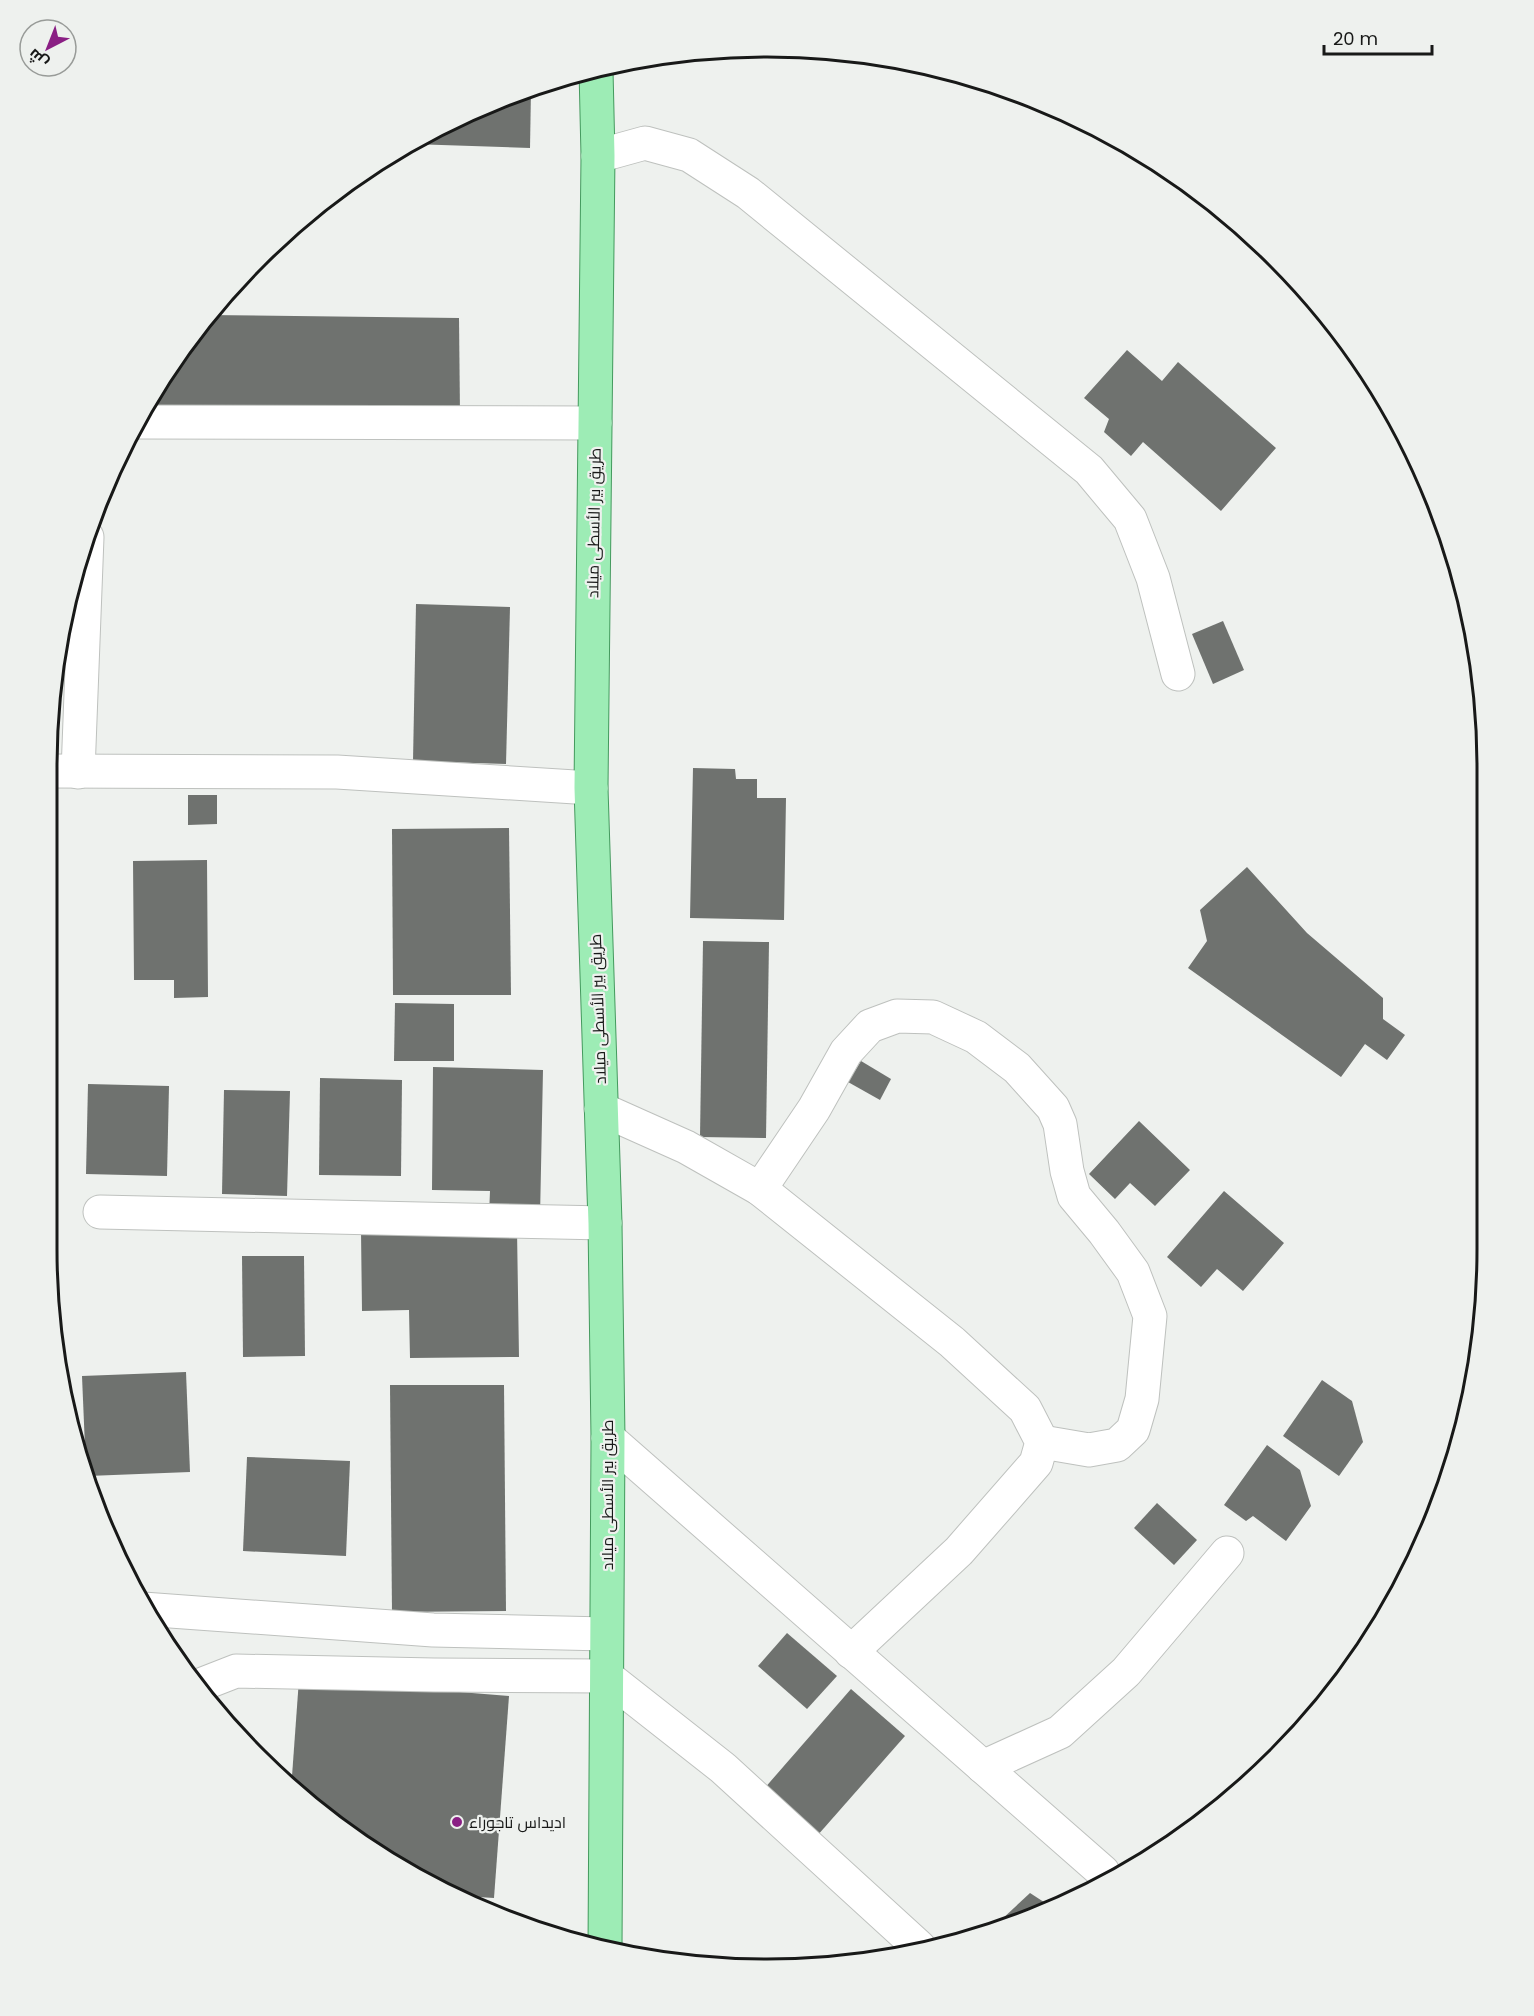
<svg xmlns="http://www.w3.org/2000/svg" width="1534" height="2016" font-family="Poppins,Cairo,sans-serif">
<rect width="100%" height="100%" fill="#eef1ee"/>
<g fill="#6f726f">
<polygon points="531,89 530,148 411,144 491,101"/>
<polygon points="207,315 459,318 460,415 144,410 195,329"/>
<polygon points="1127,350 1162,381 1178,362 1276,448 1221,511 1143,442 1131,456 1104,432 1109,419 1084,398"/>
<polygon points="416,604 510,607 506,764 413,761"/>
<polygon points="1223,621 1244,670 1213,684 1192,634"/>
<polygon points="693,768 735,769 736,779 757,779 757,798 786,798 784,920 690,918"/>
<polygon points="188,795 217,795 217,824 188,825"/>
<polygon points="509,828 511,995 393,995 392,829"/>
<polygon points="207,860 208,997 174,998 174,980 134,980 133,861"/>
<polygon points="1247,867 1307,933 1383,998 1383,1019 1405,1035 1387,1060 1365,1044 1341,1077 1188,968 1207,941 1200,910"/>
<polygon points="703,941 769,942 766,1138 700,1137"/>
<polygon points="395,1003 454,1004 454,1061 394,1061"/>
<polygon points="861,1061 891,1079 880,1100 848,1082"/>
<polygon points="433,1067 543,1070 540,1217 489,1215 490,1191 432,1190"/>
<polygon points="320,1078 402,1080 401,1176 319,1175"/>
<polygon points="88,1084 169,1086 167,1176 86,1174"/>
<polygon points="224,1090 290,1091 287,1196 222,1194"/>
<polygon points="1139,1121 1190,1170 1155,1206 1130,1183 1115,1199 1089,1174"/>
<polygon points="1224,1191 1284,1243 1243,1291 1217,1269 1201,1287 1167,1257"/>
<polygon points="517,1230 519,1357 410,1358 409,1310 362,1311 361,1231"/>
<polygon points="242,1256 304,1256 305,1356 243,1357"/>
<polygon points="186,1372 190,1472 88,1476 86,1471 82,1376"/>
<polygon points="1322,1380 1352,1401 1363,1442 1339,1476 1283,1436"/>
<polygon points="390,1385 504,1385 506,1611 392,1612"/>
<polygon points="1267,1445 1300,1470 1311,1506 1286,1541 1253,1516 1246,1521 1224,1505"/>
<polygon points="247,1457 350,1461 346,1556 243,1551"/>
<polygon points="1157,1503 1197,1540 1174,1565 1134,1528"/>
<polygon points="787,1633 837,1676 807,1709 758,1666"/>
<polygon points="299,1679 509,1696 494,1898 447,1895 291,1790"/>
<polygon points="851,1689 905,1736 817,1836 763,1790"/>
<polygon points="1030,1893 1050,1906 999,1931 986,1934"/>
</g>
<g fill="none" stroke-linecap="round" stroke-linejoin="round">
<defs>
<g id="minor">
<polyline points="598,156 645,143 689,155 748,193 1089,470 1130,519 1153,578 1178,674"/>
<polyline points="137,422 595,423"/>
<polyline points="48,771 337,772 591,788"/>
<polyline points="78,772 87,537"/>
<polyline points="601,1109 686,1147 760,1189 952,1342 1025,1409 1042,1442 1036,1463 959,1551 851,1652"/>
<polyline points="760,1189 814,1109 846,1052 870,1026 897,1016 933,1017 976,1037 1017,1068 1053,1108 1060,1124 1067,1171 1074,1196 1104,1232 1133,1272 1150,1316 1142,1399 1133,1430 1117,1445 1089,1450 1042,1442"/>
<polyline points="100,1212 605,1223"/>
<polyline points="608,1438 1103,1872"/>
<polyline points="143,1609 433,1630 606,1634"/>
<polyline points="195,1687 236,1671 434,1675 606,1676 723,1768 919,1947"/>
<polyline points="983,1767 1060,1732 1126,1672 1227,1553"/>
</g>
<polyline id="major" points="596,70 598,156 591,788 605,1223 608,1438 605,1948"/>
</defs>
<use href="#minor" stroke="#bec1be" stroke-width="35"/>
<use href="#major" stroke="#449a5e" stroke-width="35"/>
<use href="#minor" stroke="#fff" stroke-width="33"/>
<use href="#major" stroke="#9decb5" stroke-width="33"/>
</g>
<circle fill="#8a1f84" stroke="#eef1ee" stroke-width="2" cx="457" cy="1822" r="6"/>
<g text-anchor="middle" dominant-baseline="central" stroke-width="4.5" stroke-linejoin="round" paint-order="stroke">
<g font-size="16" fill="#181918" stroke="#eef1ee">
<text transform="translate(594 523) rotate(-89)">طريق بير الأسطى ميلاد</text>
<text transform="translate(598 1009) rotate(-92)">طريق بير الأسطى ميلاد</text>
<text transform="translate(607 1495) rotate(-90)">طريق بير الأسطى ميلاد</text>
</g>
<g font-size="16" fill="#181918" stroke="#eef1ee" text-anchor="start">
<text x="469" y="1822">اديداس تاجوراء</text>
</g>
</g>
<path d="M0 0H1534V2016H0ZM767 57H767A710 710 0 0 1 1477 767V1249A710 710 0 0 1 767 1959H767A710 710 0 0 1 57 1249V767A710 710 0 0 1 767 57Z" fill="#eef1ee" fill-rule="evenodd"/>
<path fill="none" stroke="#181918" stroke-width="3" d="M767 57H767A710 710 0 0 1 1477 767V1249A710 710 0 0 1 767 1959H767A710 710 0 0 1 57 1249V767A710 710 0 0 1 767 57Z"/>
<g transform="translate(48 48) rotate(222)"><circle r="28" fill="#eef1ee" stroke="#989b98" stroke-width="1.5"/>
<path d="M0-4.5L10 22L0 15L-10 22Z" fill="#8a1f84"/>
<text y="-9" font-size="16" font-weight="bold" text-anchor="middle" fill="#181918">ش</text>
</g>
<path d="M1324 45v9h108v-9" fill="none" stroke="#181918" stroke-width="3"/>
<text x="1333" y="45" font-size="18" fill="#181918" stroke="#eef1ee" stroke-width="4.5" paint-order="stroke">20 m</text>
</svg>
